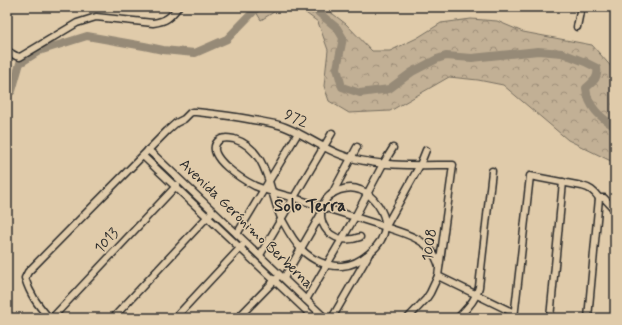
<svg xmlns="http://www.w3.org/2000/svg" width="622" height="325" font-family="Mynerve,sans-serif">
<defs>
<pattern id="forest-crowns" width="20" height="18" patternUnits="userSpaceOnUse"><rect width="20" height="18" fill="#c2b095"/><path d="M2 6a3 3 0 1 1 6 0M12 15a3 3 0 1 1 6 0" fill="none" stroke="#9e8f7a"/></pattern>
</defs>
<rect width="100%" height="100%" fill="#e0cbaa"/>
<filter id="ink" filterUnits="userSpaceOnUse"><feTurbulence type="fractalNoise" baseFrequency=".025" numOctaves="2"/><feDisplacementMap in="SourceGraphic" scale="8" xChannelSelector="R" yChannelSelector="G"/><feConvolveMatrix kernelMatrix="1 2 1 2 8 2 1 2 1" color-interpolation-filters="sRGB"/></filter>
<g filter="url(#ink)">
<polygon fill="url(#forest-crowns)" stroke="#766e60" points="253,7 324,7 346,24 372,51 390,51 417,38 441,23 471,19 497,21 523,32 592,45 615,71 615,163 568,140 503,85 478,80 449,77 390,111 349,113 329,101 324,86 328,50 318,22 299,8 277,10 261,20"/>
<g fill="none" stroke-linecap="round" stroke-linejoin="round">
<g stroke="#968a77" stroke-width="8">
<path d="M312,7L337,28L343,38L337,68L342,87L360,93L389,89L412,72L437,59L446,56L472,58L538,51L562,53L585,62L597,68C599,78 593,82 586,88C588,107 600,117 615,127"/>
<polyline points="7,94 12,91 20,63 39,51 87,36 144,46 163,50 195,53 227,39 258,7"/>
</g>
<defs>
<g id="minor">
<polyline points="577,27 581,7"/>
<path d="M7,51L16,56L20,57L77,23L96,17L153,23C166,21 170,18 178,7"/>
<polyline points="148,150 154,155 325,318"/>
<polyline points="143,156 314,318"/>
<polyline points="332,194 357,147"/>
<polyline points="386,226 420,165 426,150"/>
<polyline points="237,234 298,133"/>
<path d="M360,237C322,251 305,202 340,190C346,188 353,187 360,190C367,192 373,198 378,205C382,211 386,220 385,227C384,246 359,265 342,266C327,267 312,260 302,250C293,241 287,229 281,218C269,191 268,149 234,139C228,138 222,137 218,141C203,156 245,181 255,186C267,191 280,194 291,197C320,206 348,215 377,224C390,229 403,232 415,238C429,245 434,252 439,266"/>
<polyline points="260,255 332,133"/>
<polyline points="438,276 514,313"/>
<polyline points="284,278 321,214"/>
<polyline points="306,300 355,217 383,164 393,148"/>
<path d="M49,318C38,305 30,295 25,278L28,272L167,131L176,123L184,119L190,113L192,112H196C215,114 234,116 253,120C264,122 275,123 285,127C308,136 327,152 351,158C385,167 418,165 453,165L438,276L430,293L426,299L408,318"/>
<polyline points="52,318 177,185"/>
<polyline points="113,318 210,214"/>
<polyline points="175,318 242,246"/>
<polyline points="238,318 277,278"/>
<polyline points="332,318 368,256"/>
<path d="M458,318C467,308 476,300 479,287L492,171"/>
<path d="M514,318L530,176L582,186C590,188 594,191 599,198H604L615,210"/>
<polyline points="550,318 563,182"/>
<polyline points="588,318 599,198"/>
</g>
</defs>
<use href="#minor" stroke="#2b2b2b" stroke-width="9"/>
<use href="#minor" stroke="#e0cbaa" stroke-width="6"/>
</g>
</g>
<g text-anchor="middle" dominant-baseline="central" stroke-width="3" stroke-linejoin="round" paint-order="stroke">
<g font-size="15" fill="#2b2b2b" stroke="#e0cbaa">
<text transform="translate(296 119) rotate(23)">972</text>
<text transform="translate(246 224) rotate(44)">Avenida Gerónimo Berberna</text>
<text transform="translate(107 241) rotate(-47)">1013</text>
<text transform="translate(430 245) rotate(-82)">1008</text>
</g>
<g font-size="17" font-weight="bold" fill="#2b2b2b" stroke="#e0cbaa">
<text x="310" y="206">Solo Terra</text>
</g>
</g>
<rect width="622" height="325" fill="none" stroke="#e0cbaa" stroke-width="24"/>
<rect x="12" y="12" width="598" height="301" fill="none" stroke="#2b2b2b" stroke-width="1.5" filter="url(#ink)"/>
</svg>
